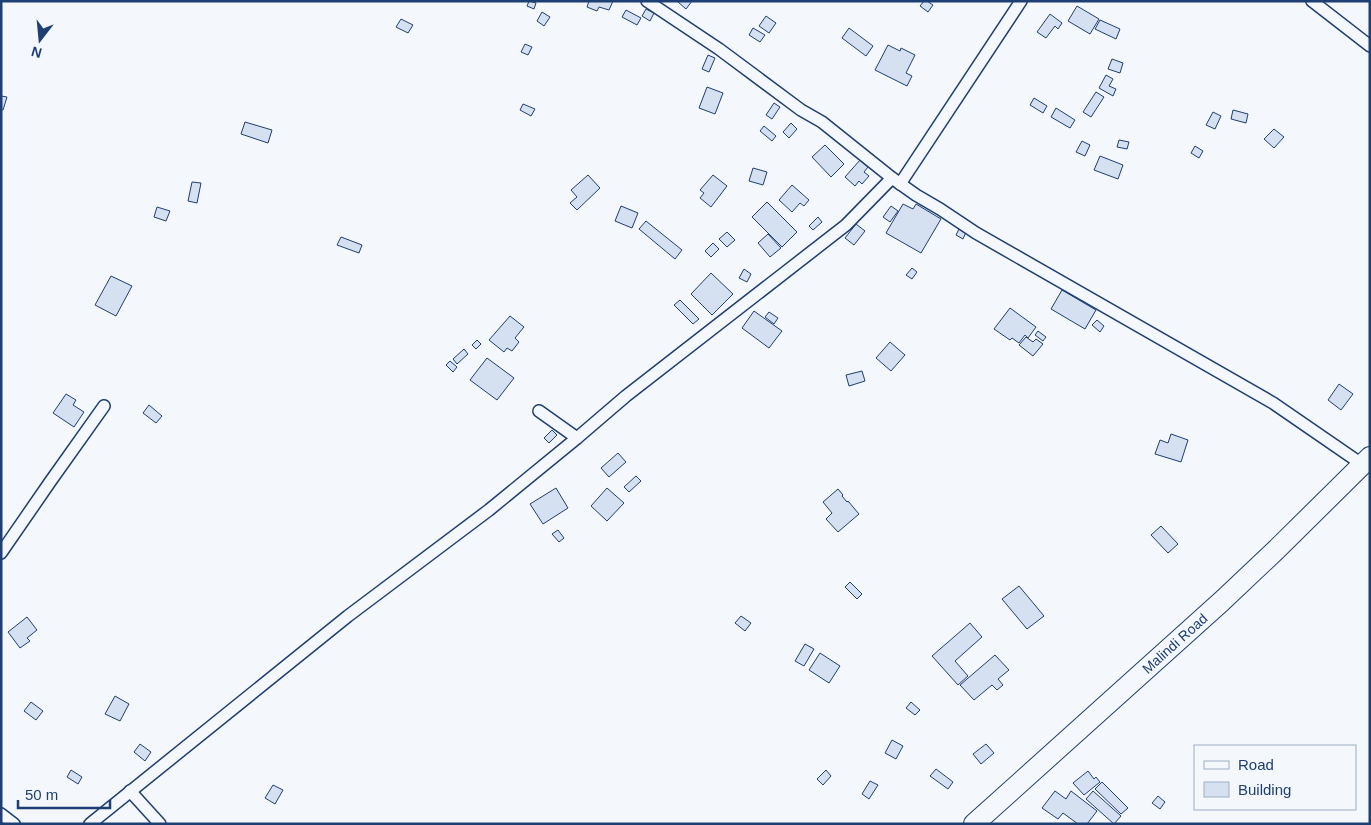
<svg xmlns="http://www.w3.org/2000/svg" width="1371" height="825" font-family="Arial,sans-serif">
<rect width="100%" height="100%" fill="#f4f7fb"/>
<g fill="#d5e0f0" stroke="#1d3f73">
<polygon points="529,1 536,3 534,9 527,6"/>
<polygon points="589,1 613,1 609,10 599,7 597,11 587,7"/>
<polygon points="679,1 692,1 686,9 678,2"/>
<polygon points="924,1 927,1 933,5 928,12 920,6"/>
<polygon points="1077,6 1099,19 1090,34 1068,21"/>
<polygon points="646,9 654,13 650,21 642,16"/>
<polygon points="626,10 641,18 637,25 622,17"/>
<polygon points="542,12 550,17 544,26 537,21"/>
<polygon points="1050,14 1062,23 1058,29 1055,26 1046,38 1037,32"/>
<polygon points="766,16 776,23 769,33 759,26"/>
<polygon points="401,19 413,25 408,33 396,27"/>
<polygon points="1100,20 1120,29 1116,39 1095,29"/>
<polygon points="753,28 765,35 760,42 749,35"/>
<polygon points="849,28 873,46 866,56 842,38"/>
<polygon points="525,44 532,47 528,55 521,52"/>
<polygon points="888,45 900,51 901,48 915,55 906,73 912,76 907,86 875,70"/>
<polygon points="708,55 715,58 709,72 702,69"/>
<polygon points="1112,59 1123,63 1120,73 1108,69"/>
<polygon points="1106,75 1113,79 1109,86 1116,89 1113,96 1099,88"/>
<polygon points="707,87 723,93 715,114 699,108"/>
<polygon points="1096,92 1104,97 1091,117 1083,112"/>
<polygon points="1,96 7,97 3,110 1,109"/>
<polygon points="1034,98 1047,106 1043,113 1030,105"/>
<polygon points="774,103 780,107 772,119 766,115"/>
<polygon points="523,104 535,109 531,116 520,110"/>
<polygon points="1056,108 1075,120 1070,128 1051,117"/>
<polygon points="1233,110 1248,114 1246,123 1231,119"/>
<polygon points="1213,112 1221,116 1215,129 1206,125"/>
<polygon points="245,122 272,130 268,143 241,134"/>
<polygon points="791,123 797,129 789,138 783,132"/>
<polygon points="764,126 776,136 772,141 760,131"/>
<polygon points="1274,129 1284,137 1274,148 1264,139"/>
<polygon points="1119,140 1129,142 1127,149 1117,147"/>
<polygon points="1082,141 1090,145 1085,156 1076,152"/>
<polygon points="825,145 844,164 831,177 812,157"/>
<polygon points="1195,146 1203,151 1199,158 1191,153"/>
<polygon points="1100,156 1123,165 1118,179 1094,170"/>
<polygon points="860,160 868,167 864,172 869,176 862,184 859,181 855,186 845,177"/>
<polygon points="753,168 767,172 763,185 749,181"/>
<polygon points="588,175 600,188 577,210 570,203 577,197 571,190"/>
<polygon points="713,175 727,186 711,207 700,198 704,193 700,190"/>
<polygon points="192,182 201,183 197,203 188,201"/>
<polygon points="792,185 809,200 804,206 800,203 792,212 779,200"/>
<polygon points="767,202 797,232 782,247 752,217"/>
<polygon points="903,204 913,209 916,204 941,219 921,253 886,233"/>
<polygon points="621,206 638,213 632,228 615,221"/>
<polygon points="891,206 898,211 890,222 883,217"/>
<polygon points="157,207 170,211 166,221 154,217"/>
<polygon points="818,217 822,222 813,230 809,226"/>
<polygon points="646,221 682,250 675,259 639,229"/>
<polygon points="856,224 865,231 854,245 845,238"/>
<polygon points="960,227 967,230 963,239 956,235"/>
<polygon points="727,232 735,240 727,247 719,239"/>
<polygon points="768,234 781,248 770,257 758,243"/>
<polygon points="341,237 362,245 359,253 337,245"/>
<polygon points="713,243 719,249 711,257 705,251"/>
<polygon points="912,268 917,272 912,279 906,275"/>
<polygon points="744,269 751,274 747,282 739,278"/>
<polygon points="711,273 733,294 712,315 691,294"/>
<polygon points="111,276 132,286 116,316 95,305"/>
<polygon points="1062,290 1096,310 1085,329 1051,309"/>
<polygon points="680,300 699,319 693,324 674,305"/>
<polygon points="1010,308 1036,327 1028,338 1025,335 1019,343 1012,338 1010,340 994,329"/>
<polygon points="754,311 782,331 769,348 742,328"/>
<polygon points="769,312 778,318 774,324 765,317"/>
<polygon points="510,316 524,327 515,338 519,342 512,351 507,348 504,352 489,340"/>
<polygon points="1097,320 1104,326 1100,332 1092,325"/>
<polygon points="1038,331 1046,337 1043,341 1035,335"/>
<polygon points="1026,337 1033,342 1036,339 1043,344 1033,356 1019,345"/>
<polygon points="477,340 481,344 476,349 472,345"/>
<polygon points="890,342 905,355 891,371 876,358"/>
<polygon points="464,349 468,354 457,364 453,359"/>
<polygon points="487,358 514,378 497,400 470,380"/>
<polygon points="450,361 457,367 453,372 446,365"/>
<polygon points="862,371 865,381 849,386 846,375"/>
<polygon points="1339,384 1353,394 1341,410 1328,400"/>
<polygon points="66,394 76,400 73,405 84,412 74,427 53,413"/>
<polygon points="149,405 162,416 156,423 143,413"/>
<polygon points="552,430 557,435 549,443 544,438"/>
<polygon points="1171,434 1188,440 1181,462 1155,454 1160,440 1168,443"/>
<polygon points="618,453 626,462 609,477 601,468"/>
<polygon points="636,476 641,481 629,492 624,487"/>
<polygon points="556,488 568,508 543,524 530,504"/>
<polygon points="607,488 624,503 607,521 591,506"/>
<polygon points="838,489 843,495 842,496 847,502 848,501 859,514 838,532 826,519 832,513 823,502"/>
<polygon points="1161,526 1178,544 1168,553 1151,535"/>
<polygon points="558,530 564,538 559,542 552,534"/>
<polygon points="850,582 862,594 857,599 845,587"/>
<polygon points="1019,586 1044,616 1027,629 1002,599"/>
<polygon points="741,616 751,623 745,631 735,623"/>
<polygon points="27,617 37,630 27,638 30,641 20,648 8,632"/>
<polygon points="970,623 982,637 955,661 968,676 958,685 932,656"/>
<polygon points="805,644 814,649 804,666 795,661"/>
<polygon points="820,653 840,666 829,683 809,670"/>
<polygon points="995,655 1009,670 998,679 1003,685 997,690 992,685 974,700 960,685"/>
<polygon points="115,696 129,704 120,721 105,714"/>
<polygon points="31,702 43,711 36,720 24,711"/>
<polygon points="911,702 920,710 915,715 906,708"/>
<polygon points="892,740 903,746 896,759 885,753"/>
<polygon points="140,744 151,752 145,761 134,752"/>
<polygon points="986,744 994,753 981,764 973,754"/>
<polygon points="936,769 953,782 948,789 930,776"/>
<polygon points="71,770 82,777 78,784 67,777"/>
<polygon points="826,770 831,776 823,785 817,779"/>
<polygon points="1088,771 1094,779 1096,777 1100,782 1084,795 1073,783"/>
<polygon points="870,781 878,785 869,799 862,794"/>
<polygon points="1102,782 1128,808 1121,814 1095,789"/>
<polygon points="273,785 283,790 275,804 265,798"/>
<polygon points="1055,791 1066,799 1071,791 1097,811 1087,824 1078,824 1063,813 1058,819 1042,808"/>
<polygon points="1093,791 1121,816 1114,824 1086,799"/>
<polygon points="1158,796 1165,802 1160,809 1152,803"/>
</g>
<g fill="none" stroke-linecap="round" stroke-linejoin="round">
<defs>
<g id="street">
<polyline points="647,1 719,49 801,110 822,122 892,178 916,195 940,209 976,233 1273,403 1366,467"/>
<polyline points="1312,1 1370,46"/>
<polyline points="900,184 1021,1"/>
<polyline points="539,411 577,438"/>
<polyline points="1,553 50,482 104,406"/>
<polyline points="130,791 160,824"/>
<polyline points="1,814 14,824"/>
<polyline points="90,824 348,616 489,510 577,438 626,396 846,225 892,178"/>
</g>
<g id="highway">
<path id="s1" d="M974,824L1222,601L1277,549L1370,457"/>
</g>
</defs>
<use href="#street" stroke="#1d3f73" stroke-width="14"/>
<use href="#highway" stroke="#1d3f73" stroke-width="22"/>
<use href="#street" stroke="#f4f7fb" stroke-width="11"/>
<use href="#highway" stroke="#f4f7fb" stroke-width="20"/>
</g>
<g text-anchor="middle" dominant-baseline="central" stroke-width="4" stroke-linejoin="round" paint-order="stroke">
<g font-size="14" fill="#1d3f73" stroke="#f4f7fb">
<text stroke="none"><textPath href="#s1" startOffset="270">Malindi Road</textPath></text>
</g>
</g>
<rect width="1371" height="825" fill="none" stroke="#1d3f73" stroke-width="5"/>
<rect x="1194" y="745" width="162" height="65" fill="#f4f7fb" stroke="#9eadc5"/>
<rect x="1204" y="761" width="25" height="8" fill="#f4f7fb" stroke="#9eadc5"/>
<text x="1238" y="770" font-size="15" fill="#1d3f73">Road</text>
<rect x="1204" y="782" width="25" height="15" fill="#d5e0f0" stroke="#9eadc5"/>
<text x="1238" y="795" font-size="15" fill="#1d3f73">Building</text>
<g transform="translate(40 40) rotate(196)" stroke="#f4f7fb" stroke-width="4" paint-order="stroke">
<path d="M0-4L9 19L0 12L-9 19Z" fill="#1d3f73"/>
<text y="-8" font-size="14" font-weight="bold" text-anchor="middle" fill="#1d3f73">N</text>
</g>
<path d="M18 800v8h92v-8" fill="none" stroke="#1d3f73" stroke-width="2.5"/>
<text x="25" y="800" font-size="15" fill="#1d3f73" stroke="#f4f7fb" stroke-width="4" paint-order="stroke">50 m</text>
</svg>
